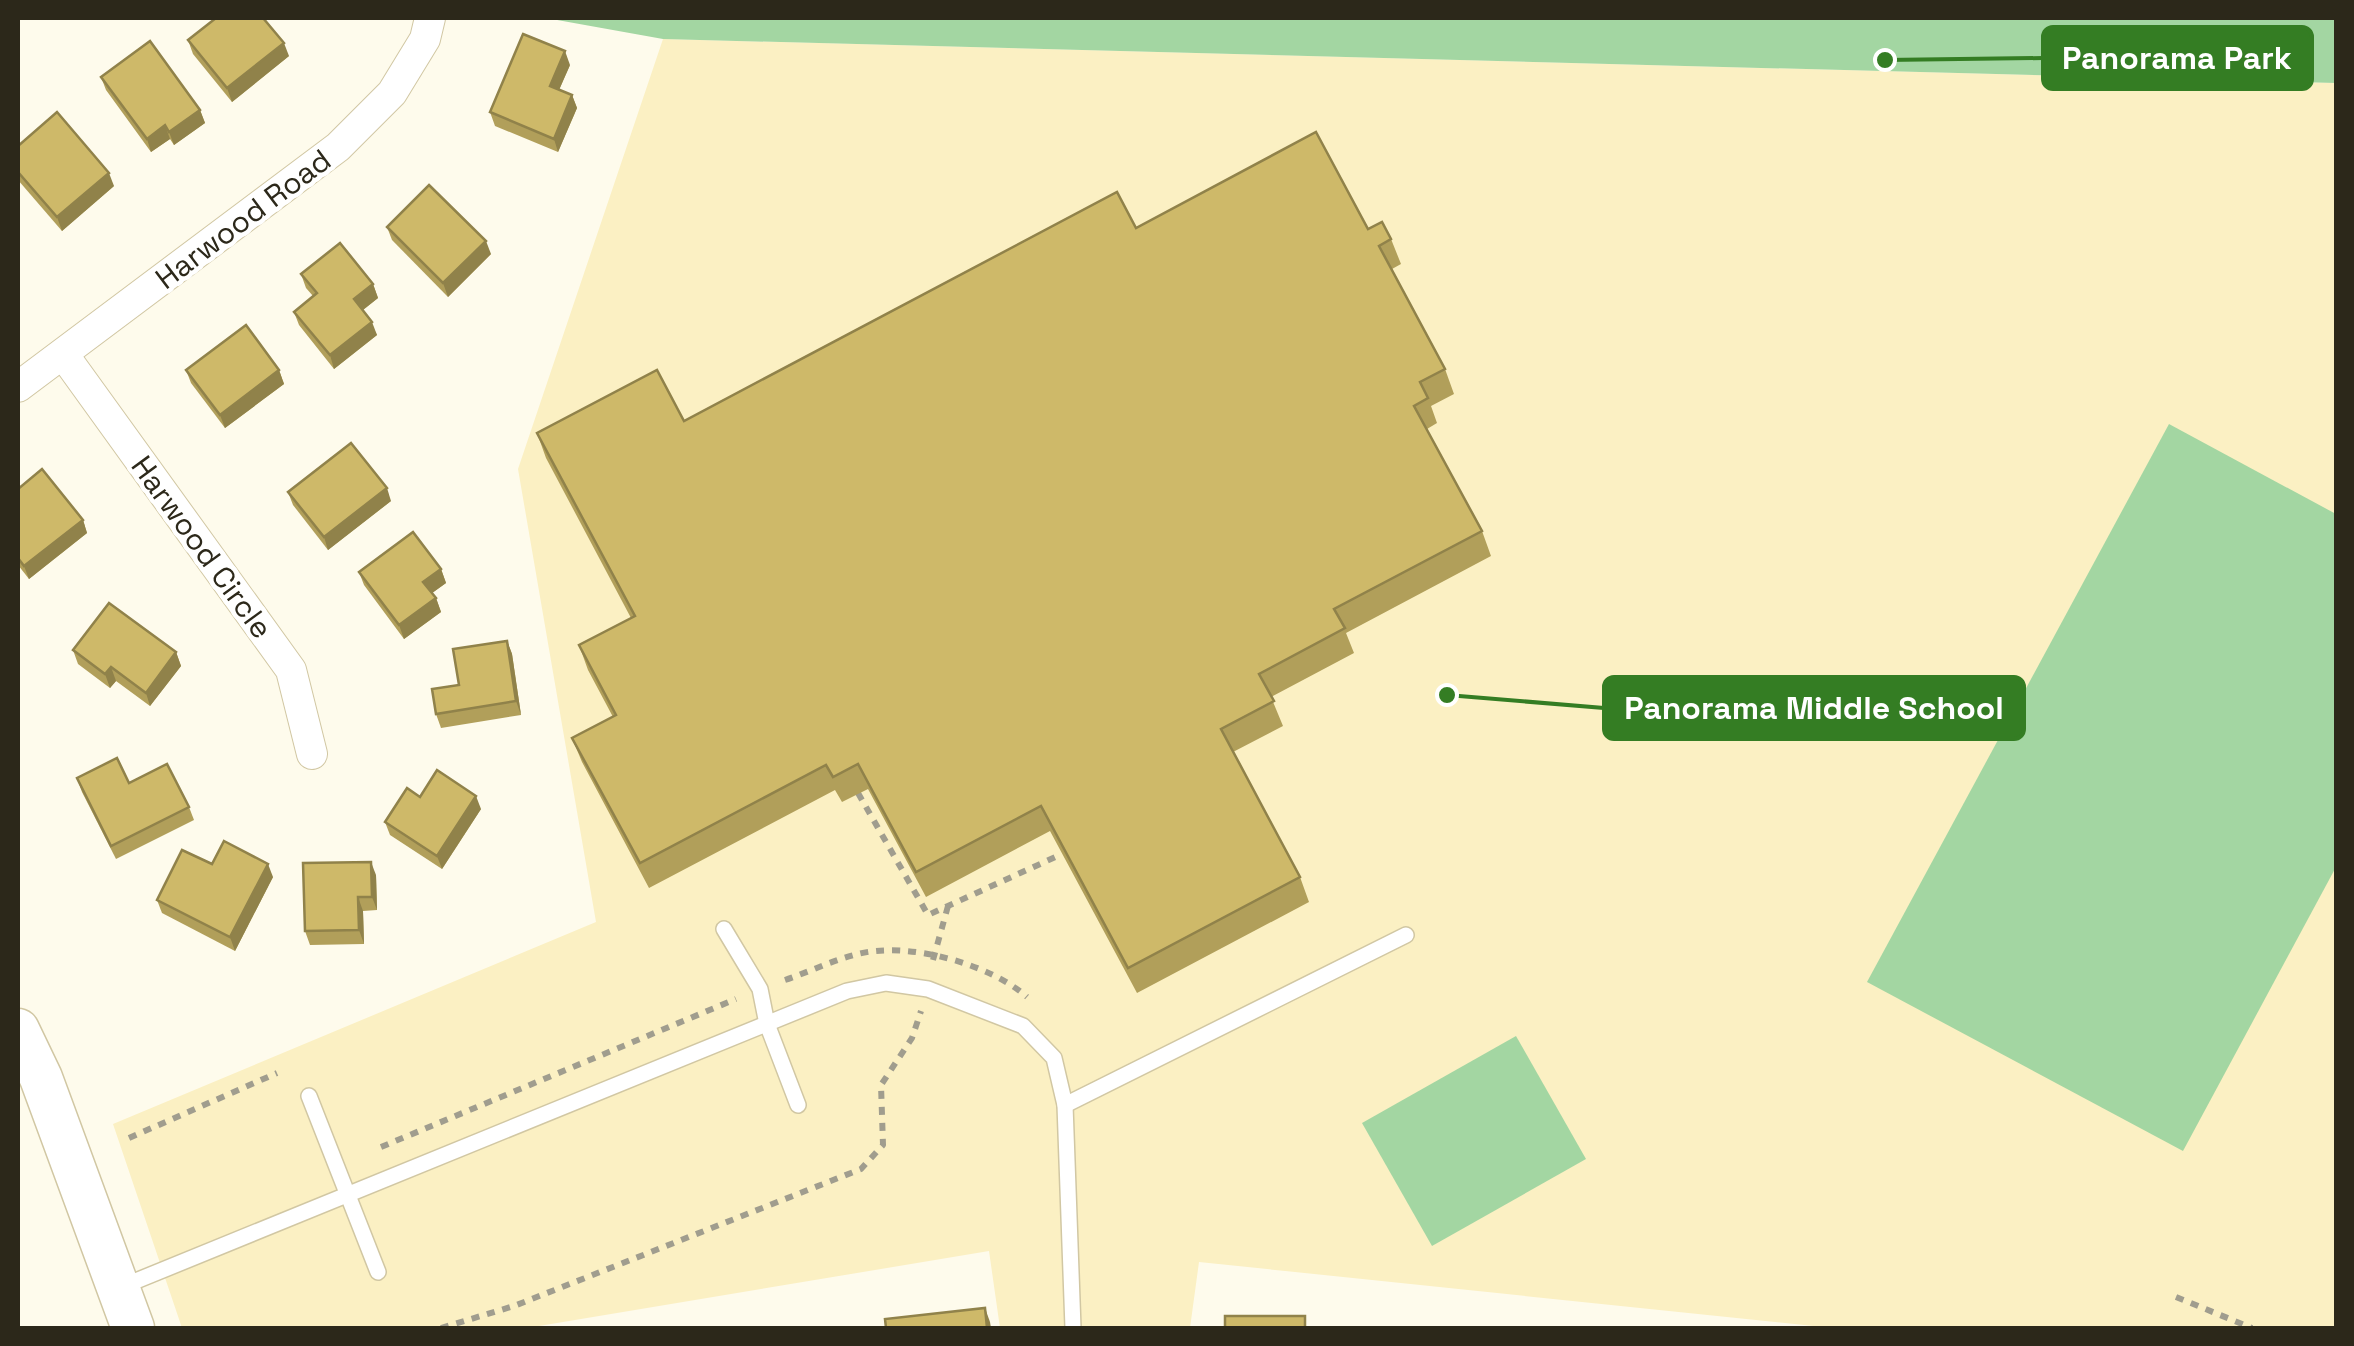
<svg xmlns="http://www.w3.org/2000/svg" width="2354" height="1346" font-family="'Space Grotesk',sans-serif">
<rect width="100%" height="100%" fill="#fefbec"/>
<polygon fill="#fbf0c3" points="663,39 2336,83 2336,1328 1832,1328 1199,1262 1190,1328 1000,1328 989,1251 527,1328 182,1328 113,1124 596,922 518,469"/>
<g fill="#a3d6a2">
<polygon points="546,18 2336,18 2336,83 663,39"/>
<polygon points="2169,424 2336,514 2336,867 2183,1151 1867,982"/>
<polygon points="1516,1036 1586,1159 1432,1246 1362,1123"/>
</g>
<g fill="none" stroke-linecap="round" stroke-linejoin="round">
<defs>
<g id="service">
<polyline points="724,929 760,989 767,1024 798,1105"/>
<polyline points="309,1096 378,1272"/>
<polyline points="1065,1105 1406,935"/>
<polyline points="121,1287 847,991 886,983 928,989 1023,1026 1054,1058 1065,1105 1073,1328"/>
</g>
<g id="minor">
<polyline points="63,354 291,670 312,754"/>
<polyline points="18,387 338,147 392,93 425,39 430,18"/>
</g>
<polyline id="secondary" points="18,1030 41,1078 133,1328"/>
</defs>
<use href="#service" stroke="#d1c7a3" stroke-width="18"/>
<use href="#minor" stroke="#d1c7a3" stroke-width="32"/>
<use href="#secondary" stroke="#d1c7a3" stroke-width="45"/>
<g stroke="#a09d8e" stroke-width="6" stroke-dasharray="8 8" stroke-linecap="butt">
<polyline points="858,793 928,915 1062,854"/>
<polyline points="933,960 948,906"/>
<path d="M785,980C809,972 833,960 858,954C908,941 990,964 1027,997"/>
<polyline points="129,1138 277,1073"/>
<polyline points="381,1147 736,999"/>
<polyline points="2176,1297 2252,1328"/>
<polyline points="441,1328 514,1306 861,1169 883,1145 881,1085 912,1038 921,1011"/>
</g>
<use href="#service" stroke="#fff" stroke-width="15"/>
<use href="#minor" stroke="#fff" stroke-width="30"/>
<use href="#secondary" stroke="#fff" stroke-width="42"/>
</g>
<g fill="#b19f5a">
<polygon points="188,40 289,56 232,102 193,54"/>
<polygon points="570,65 559,90 572,95 577,108 558,152 495,126 490,112"/>
<polygon points="101,77 200,110 205,123 174,145 170,139 151,152 106,90"/>
<polygon points="18,146 114,186 62,231 18,180"/>
<polygon points="387,227 491,254 448,297 392,240"/>
<polygon points="1136,228 1368,229 1391,239 1401,264 1392,269 1445,369 1454,394 1431,406 1437,423 1427,429 1482,531 1491,556 1346,633 1354,653 1271,697 1283,726 1233,752 1300,877 1309,902 1137,993 1050,831 926,897 868,789 842,802 835,790 649,888 582,762 572,738 613,717 588,670 579,645 631,618 546,458 537,433 684,421"/>
<polygon points="301,274 373,284 378,298 363,310 377,335 334,369 299,325 294,312 313,296 306,288"/>
<polygon points="186,370 279,370 284,384 225,428 191,383"/>
<polygon points="18,489 83,520 87,533 29,579 18,565"/>
<polygon points="288,492 391,501 328,550 293,505"/>
<polygon points="441,569 446,583 432,593 436,598 441,612 404,639 364,585 359,572"/>
<polygon points="507,641 512,654 521,715 441,728 436,714 459,685"/>
<polygon points="73,650 176,652 181,666 150,706 116,681 110,688 78,664"/>
<polygon points="77,778 129,783 189,807 194,820 116,859 82,792"/>
<polygon points="420,797 481,809 442,869 390,835 385,822"/>
<polygon points="212,864 273,877 235,951 162,913 157,900"/>
<polygon points="376,875 377,910 363,911 364,944 310,945 305,931"/>
</g>
<g fill="#90824a">
<polygon points="284,43 289,56 232,102 227,88"/>
<polygon points="565,51 570,65 555,99 550,86"/>
<polygon points="572,95 577,108 558,152 554,139"/>
<polygon points="200,110 205,123 174,145 169,132"/>
<polygon points="165,125 170,139 151,152 147,139"/>
<polygon points="109,173 114,186 62,231 57,217"/>
<polygon points="486,241 491,254 448,297 443,283"/>
<polygon points="373,284 378,298 359,313 354,299"/>
<polygon points="372,322 377,335 334,369 330,355"/>
<polygon points="279,370 284,384 225,428 220,415"/>
<polygon points="387,488 391,501 328,550 324,537"/>
<polygon points="83,520 87,533 29,579 24,566"/>
<polygon points="441,569 446,583 428,596 423,582"/>
<polygon points="436,598 441,612 404,639 399,625"/>
<polygon points="507,641 512,654 521,715 516,701"/>
<polygon points="176,652 181,666 150,706 146,693"/>
<polygon points="111,667 116,681 110,688 105,674"/>
<polygon points="476,796 481,809 442,869 437,856"/>
<polygon points="371,862 376,875 377,910 372,897"/>
<polygon points="268,864 273,877 235,951 230,937"/>
<polygon points="358,897 363,911 364,944 359,930"/>
<polygon points="985,1308 990,1322 991,1328 987,1328"/>
</g>
<g fill="#ceb969" stroke="#90824a" stroke-width="2.5">
<polygon points="216,18 263,18 284,43 227,88 188,40"/>
<polygon points="523,34 565,51 550,86 572,95 554,139 490,112"/>
<polygon points="150,41 200,110 169,132 165,125 147,139 101,77"/>
<polygon points="57,112 109,173 57,217 18,172 18,146"/>
<polygon points="1316,132 1368,229 1382,222 1391,239 1379,246 1445,369 1420,382 1428,398 1414,406 1482,531 1334,609 1345,628 1259,674 1274,701 1221,729 1300,877 1128,968 1041,806 916,872 858,764 833,777 826,765 640,863 572,738 616,715 579,645 635,616 537,433 657,370 684,421 1117,192 1136,228"/>
<polygon points="429,185 486,241 443,283 387,227"/>
<polygon points="340,243 373,284 354,299 372,322 330,355 294,312 317,293 301,274"/>
<polygon points="246,325 279,370 220,415 186,370"/>
<polygon points="351,443 387,488 324,537 288,492"/>
<polygon points="42,469 83,520 24,566 18,558 18,489"/>
<polygon points="413,532 441,569 423,582 436,598 399,625 359,572"/>
<polygon points="109,603 176,652 146,693 111,667 105,674 73,650"/>
<polygon points="507,641 516,701 436,714 432,689 459,685 453,649"/>
<polygon points="117,758 129,783 167,764 189,807 111,846 77,778"/>
<polygon points="437,770 476,796 437,856 385,822 407,788 420,797"/>
<polygon points="224,841 268,864 230,937 157,900 182,850 212,864"/>
<polygon points="371,862 372,897 358,897 359,930 305,931 303,863"/>
<polygon points="985,1308 987,1328 886,1328 885,1319"/>
<rect x="1225" y="1316" width="80" height="12"/>
</g>
<g text-anchor="middle" dominant-baseline="central" stroke-width="9" stroke-linejoin="round" paint-order="stroke">
<g font-size="30" fill="#2c281a" stroke="#fff">
<text transform="translate(243 219) rotate(-37)">Harwood Road</text>
<text transform="translate(202 547) rotate(54)">Harwood Circle</text>
</g>
</g>
<path fill="none" stroke="#347d23" stroke-width="4" d="M1885 60L2043 58M1447 695L1604 708"/>
<g fill="#347d23" stroke="#fff" stroke-width="4">
<circle cx="1885" cy="60" r="10"/>
<circle cx="1447" cy="695" r="10"/>
</g>
<g fill="#347d23" stroke="#347d23" stroke-width="4">
<rect x="2043" y="27" width="269" height="62" rx="10"/>
<rect x="1604" y="677" width="420" height="62" rx="10"/>
</g>
<g font-size="32" text-anchor="middle" font-weight="bold" fill="#fff">
<text x="2177" y="69">Panorama Park</text>
<text x="1814" y="719">Panorama Middle School</text>
</g>
<rect width="2354" height="1346" fill="none" stroke="#2c281a" stroke-width="40"/>
</svg>
